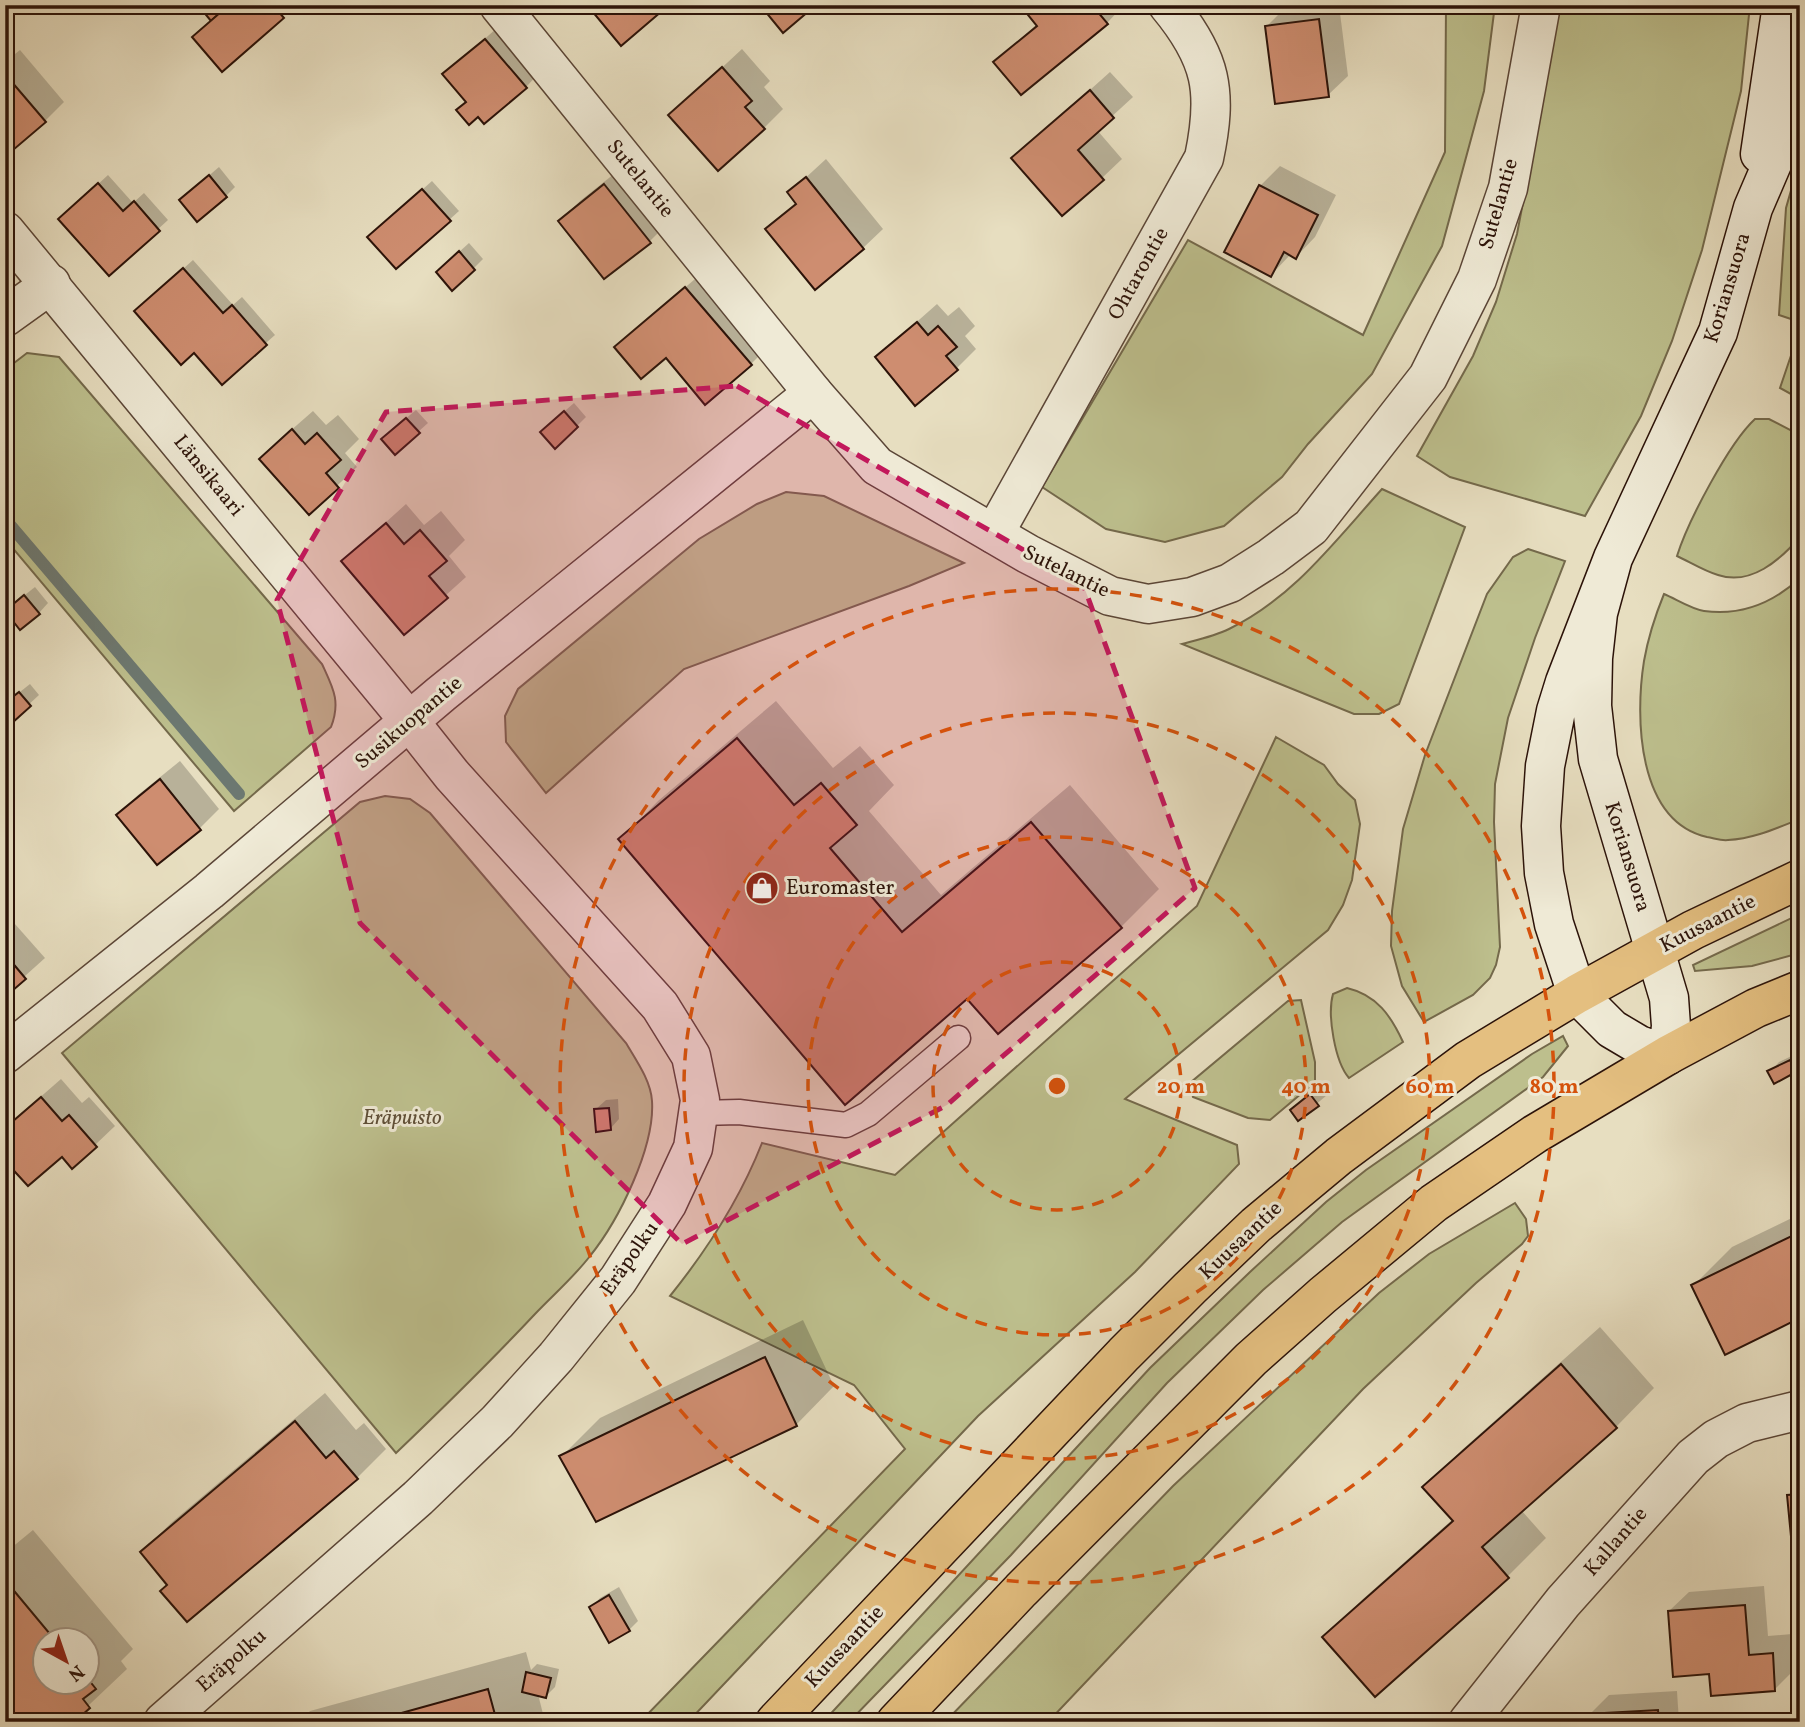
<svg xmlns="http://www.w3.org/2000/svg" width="1805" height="1727" font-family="Vollkorn,serif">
<rect width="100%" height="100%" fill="#e7dec0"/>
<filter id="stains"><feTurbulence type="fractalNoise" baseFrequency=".00286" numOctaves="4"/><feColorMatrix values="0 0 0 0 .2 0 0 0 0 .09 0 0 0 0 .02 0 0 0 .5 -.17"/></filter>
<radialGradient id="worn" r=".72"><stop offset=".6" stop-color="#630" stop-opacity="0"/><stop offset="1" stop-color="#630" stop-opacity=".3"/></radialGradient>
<g fill="#bdbf8d" stroke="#74694b" stroke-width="2">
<polygon points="1446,5 1495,5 1484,91 1442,246 1372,374 1308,444 1282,477 1224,526 1165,542 1106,529 1042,487 1188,240 1363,335 1445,152"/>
<polygon points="1557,5 1750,5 1741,91 1702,250 1672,341 1641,416 1585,516 1450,477 1417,456 1473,356 1496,302 1517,234 1547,76"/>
<polygon points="1800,159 1800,322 1779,315 1786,208"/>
<polygon points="1800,329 1800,399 1780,388"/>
<path d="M27,353L59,357L322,664C333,688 341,701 331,727L234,811L5,539V370Z"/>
<path d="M1755,419H1769L1800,435V537C1780,560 1751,586 1718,575C1704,571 1690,562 1677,556C1688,521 1729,443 1755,419Z"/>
<path d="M1382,489L1465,527L1399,704L1379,714H1354L1182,644C1197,640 1215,636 1229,629C1293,598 1335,541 1382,489Z"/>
<polygon points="786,492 824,496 964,563 909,586 684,669 546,793 506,742 505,716 518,689 699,539 757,504"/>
<polygon points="1528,549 1565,561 1535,638 1508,718 1495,784 1494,822 1500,947 1496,965 1490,978 1473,995 1424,1022 1402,986 1391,946 1392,911 1403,829 1425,755 1487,594 1513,557"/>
<path d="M1800,578V819C1777,828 1753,839 1728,840C1721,841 1714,838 1707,837C1637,821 1635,717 1644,661C1648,638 1655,616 1664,594C1676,599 1691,609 1704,611C1741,616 1773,603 1800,578Z"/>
<path d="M1276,737L1324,765L1338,784L1355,800L1360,824L1352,880L1343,905L1328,930L1125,1099L1237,1145L1239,1164L1135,1272L978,1416L688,1722H640L905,1449L854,1385L670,1296C707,1250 740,1199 762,1143L895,1175L1197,906Z"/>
<path d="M385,796L410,799L430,813L626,1043C636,1060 651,1081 652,1101C655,1147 619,1220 590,1256C574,1277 553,1295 535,1314C490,1362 443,1408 396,1453L62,1053L360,802Z"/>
<polygon points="1800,914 1800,953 1752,966 1695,971 1693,965"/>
<path d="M1347,988C1377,995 1391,1016 1403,1042L1349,1078C1335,1062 1327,1015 1333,994Z"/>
<polygon points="1301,1000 1315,1062 1315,1082 1270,1120 1248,1118 1193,1097 1190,1083 1288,1001"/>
<polygon points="1563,1036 1568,1046 1543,1077 1342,1222 1263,1290 1167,1383 1011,1555 849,1722 823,1722 1150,1368 1250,1272 1326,1202 1366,1170 1532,1054"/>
<polygon points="1515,1203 1526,1219 1528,1236 1522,1244 1476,1283 1363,1389 1048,1722 945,1722 1173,1486 1379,1293 1429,1254"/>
</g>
<g fill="#0003" fill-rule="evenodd">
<polygon points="200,5 290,5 292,7 282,16 213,21"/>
<polygon points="1022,5 1124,5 1107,23 996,62 1037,24"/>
<polygon points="1302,5 1339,5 1348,76 1328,95 1266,27 1286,7"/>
<polygon points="506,20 545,67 526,87 467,101 445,74"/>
<polygon points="742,49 770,81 764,87 783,109 764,128 671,115"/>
<polygon points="20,50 64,102 45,121 5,152 5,62"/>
<polygon points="1110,72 1133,97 1097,130 1122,159 1102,178 1014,158"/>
<polygon points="826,159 883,229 863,248 768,229 797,202 789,193"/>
<polygon points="624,166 669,222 649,242 560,221 580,201"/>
<polygon points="1280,166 1336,195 1315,237 1296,257 1291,254 1271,275 1260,186"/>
<polygon points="219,167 235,187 226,196 191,191"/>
<polygon points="108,175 133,203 144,193 168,220 109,274 70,210"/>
<polygon points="432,181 459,211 449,220 379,228"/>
<polygon points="469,243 483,259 473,269 447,263"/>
<polygon points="193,260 233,305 242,297 275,335 222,382 146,302"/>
<polygon points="695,279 760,355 751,364 666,356 616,347"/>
<polygon points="937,304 948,316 959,307 975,326 965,336 976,349 957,368 877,357"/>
<polygon points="574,403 586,417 577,426 551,423"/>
<polygon points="416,410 428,423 418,432 392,430"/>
<polygon points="313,411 326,425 338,415 359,439 345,453 357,467 309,512 281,439"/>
<polygon points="406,504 424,525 441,511 465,540 449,556 466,577 404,633 343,561"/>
<polygon points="35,587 48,603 39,613 16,602"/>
<polygon points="30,684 39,695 12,720 11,699"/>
<polygon points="776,701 833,768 860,746 894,785 869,811 941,895 1070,785 1159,889 1121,927 968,997 620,840 658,801"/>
<polygon points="180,761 219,809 200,828 157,863 118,815 138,795"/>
<polygon points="7,915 45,958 5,994 5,917"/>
<polygon points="1800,1052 1800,1066 1795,1071 1770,1072 1779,1062"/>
<polygon points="61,1079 82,1103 89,1097 115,1126 95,1145 62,1154 5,1128"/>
<polygon points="1320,1086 1327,1095 1299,1119 1301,1101"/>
<polygon points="618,1099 619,1119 610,1129 596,1109 606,1100"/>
<polygon points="1800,1214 1800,1316 1693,1286 1732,1247"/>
<polygon points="803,1320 834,1386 796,1425 562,1456 600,1418"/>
<polygon points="1600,1327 1654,1388 1616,1427 1521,1510 1546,1538 1508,1576 1375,1694 1325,1637 1363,1599 1453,1519 1424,1487 1463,1449"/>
<polygon points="325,1393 356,1430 364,1423 386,1449 357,1478 169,1584 142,1552 171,1523"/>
<polygon points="1800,1486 1800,1576 1789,1496"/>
<path d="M33,1530L133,1649L121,1661L127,1669L71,1722H5V1553ZM46,1640H88V1682H46Z"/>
<polygon points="1764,1586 1768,1636 1792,1634 1794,1670 1774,1690 1711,1672 1669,1611 1689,1592"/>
<polygon points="619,1587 638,1621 629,1630 591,1608 600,1598"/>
<polygon points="526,1652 531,1670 537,1664 559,1669 555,1687 546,1696 538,1694 545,1722 300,1722 310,1711"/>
<polygon points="1677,1691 1679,1722 1590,1722 1589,1715 1609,1695"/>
</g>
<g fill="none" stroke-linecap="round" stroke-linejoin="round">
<polyline stroke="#6c7871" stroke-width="12" points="5,519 239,794"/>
</g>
<g fill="#ce8d70" stroke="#2c1309" stroke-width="2">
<polygon points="198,5 229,5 211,21"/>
<polygon points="229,5 273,5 284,18 222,72 192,37"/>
<polygon points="587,5 669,5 621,46"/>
<polygon points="760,5 816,5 783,33"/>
<polygon points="1020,5 1092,5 1108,24 1021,95 993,62 1037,26"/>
<polygon points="1319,19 1329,97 1275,104 1265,26"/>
<polygon points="485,39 527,88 484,124 478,117 469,125 456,110 466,102 442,74"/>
<polygon points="722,67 752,101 745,107 765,129 718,171 668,115"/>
<polygon points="5,74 46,122 6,156 5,155"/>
<polygon points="1090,90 1114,118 1078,150 1104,180 1062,216 1011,158"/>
<polygon points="209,175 227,197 197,222 179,200"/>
<polygon points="806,177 864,249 815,290 765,229 796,204 787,192"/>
<polygon points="98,183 123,211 134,201 160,231 109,276 58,219"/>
<polygon points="604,184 651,243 604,279 558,221"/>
<polygon points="1259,185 1318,215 1296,259 1284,252 1271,277 1224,252"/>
<polygon points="422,189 451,221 396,269 367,237"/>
<polygon points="459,251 475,270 452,291 436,272"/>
<polygon points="183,268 223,313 232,305 267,345 222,385 194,353 181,365 134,311"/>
<polygon points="685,287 752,365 705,405 666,358 641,379 614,347"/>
<polygon points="917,322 928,335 938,326 957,347 946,356 958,370 915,406 875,357"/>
<polygon points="564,411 578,427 555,449 540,432"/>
<polygon points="406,418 420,433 395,455 381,439"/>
<polygon points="292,429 305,444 317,433 341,460 326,473 339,488 309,515 259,459"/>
<polygon points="386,523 404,544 420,530 447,561 429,576 448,598 404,635 341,561"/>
<polygon points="24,595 40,614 20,630 5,611"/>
<polygon points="19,692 31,706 12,723 5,715 5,703"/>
<polygon points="737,738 794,805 821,783 857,825 830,848 902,932 1031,822 1122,928 998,1034 967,999 845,1105 618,839"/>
<polygon points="160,779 201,830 157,865 116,815"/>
<polygon points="5,954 26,979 5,997"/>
<polygon points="1790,1060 1796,1072 1774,1084 1767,1071"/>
<polygon points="1310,1094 1319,1106 1298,1121 1290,1110"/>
<polygon points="41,1097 62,1121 69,1115 97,1147 72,1169 62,1157 28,1186 5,1161 5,1128"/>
<polygon points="609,1108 611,1130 596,1132 594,1109"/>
<polygon points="1800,1232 1800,1318 1725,1355 1691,1285"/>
<polygon points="765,1357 797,1426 596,1522 559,1456"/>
<polygon points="1561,1364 1617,1428 1482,1547 1509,1578 1375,1697 1322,1637 1453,1521 1422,1487"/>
<polygon points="295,1421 326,1458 334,1451 358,1479 187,1622 160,1591 167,1585 140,1552"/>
<polygon points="1800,1494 1800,1578 1795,1578 1787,1495"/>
<polygon points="5,1580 55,1640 46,1640 46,1682 88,1682 88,1679 96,1689 83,1699 90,1708 74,1722 5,1722"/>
<polygon points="609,1595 630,1631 609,1643 589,1607"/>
<polygon points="1745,1605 1749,1655 1773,1653 1775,1691 1711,1696 1709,1674 1673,1677 1668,1611"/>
<polygon points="526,1672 551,1678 546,1698 522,1692"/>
<polygon points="488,1689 497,1722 369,1722"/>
<polygon points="1658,1710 1659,1722 1588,1722 1587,1714"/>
</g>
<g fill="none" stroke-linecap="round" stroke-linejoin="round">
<defs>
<polyline id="service" points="699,1113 739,1112 846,1125 868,1114 958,1038"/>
<g id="minor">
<polyline points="499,5 813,393 877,466 1028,554 1110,596 1148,604 1192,597 1230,583 1271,557 1311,527 1428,377 1477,279 1508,188 1541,5"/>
<polyline points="5,231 410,722 452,775 660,1006 691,1056 700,1100 693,1148 667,1204 618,1280 556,1357 497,1422 418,1498 163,1722"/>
<polyline points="5,317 51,284"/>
<path d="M994,534L1204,158C1218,92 1212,58 1168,5"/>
<polyline points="5,1054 209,891 441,694 813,393"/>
<polyline points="1468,1722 1563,1602 1693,1457 1716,1439 1747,1423 1800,1410"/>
</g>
<g id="secondary">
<polyline points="1760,154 1782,5"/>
<polyline points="1613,558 1598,613 1593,658 1592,706 1598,759 1669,998 1671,1026 1668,1055 1639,1045 1612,1029 1577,994 1554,924 1544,873 1541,826 1545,766 1556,711 1565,682 1613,558 1718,332 1753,208 1789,124 1800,86"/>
</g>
<g id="primary">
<polyline points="775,1722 1124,1354 1190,1288 1256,1225 1339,1156 1468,1060 1577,994 1693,930 1800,879"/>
<polyline points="896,1722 1021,1590 1251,1359 1323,1295 1434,1203 1535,1134 1668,1055 1756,1008 1800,990"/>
</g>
</defs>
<use href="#service" stroke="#5b4637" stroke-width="27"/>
<use href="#minor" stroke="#5b4637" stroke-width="41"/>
<use href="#secondary" stroke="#2c1309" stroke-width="41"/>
<use href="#primary" stroke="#2c1309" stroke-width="41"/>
<use href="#service" stroke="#efead6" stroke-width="24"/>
<use href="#minor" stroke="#efead6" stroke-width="38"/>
<use href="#secondary" stroke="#efead6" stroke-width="38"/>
<use href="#primary" stroke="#e4bf80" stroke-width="38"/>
</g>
<path fill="#c2185b" fill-opacity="0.2" stroke="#c2185b" stroke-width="5" stroke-dasharray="14 9" stroke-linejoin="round" d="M737,386L1083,584L1195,888L947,1105L682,1244L360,923L277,600L386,412Z"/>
<g fill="none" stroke="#d5520c" stroke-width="3.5" stroke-dasharray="12 9">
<circle cx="1057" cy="1086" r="124"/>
<circle cx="1057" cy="1086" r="249"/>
<circle cx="1057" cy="1086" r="373"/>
<circle cx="1057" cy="1086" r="497"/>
</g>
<defs>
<symbol id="shop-disc" viewBox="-11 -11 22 22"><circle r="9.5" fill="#8f2418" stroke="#efead6"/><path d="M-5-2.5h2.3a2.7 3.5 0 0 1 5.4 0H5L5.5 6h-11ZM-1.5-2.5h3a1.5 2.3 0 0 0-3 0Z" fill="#fff"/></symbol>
</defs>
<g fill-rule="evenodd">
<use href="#shop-disc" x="743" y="869" width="38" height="38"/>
</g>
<g text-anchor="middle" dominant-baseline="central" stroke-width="6" stroke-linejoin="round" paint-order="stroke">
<g font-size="21" fill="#2c1309" stroke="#efead6">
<text transform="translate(640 179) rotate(51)">Sutelantie</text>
<text transform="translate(1499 204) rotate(-74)">Sutelantie</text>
<text transform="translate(1139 274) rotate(-61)">Ohtarontie</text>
<text transform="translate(1728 288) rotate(-73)">Koriansuora</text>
<text transform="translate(208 476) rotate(51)">Länsikaari</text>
<text transform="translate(1066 572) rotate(26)">Sutelantie</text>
<text transform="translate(409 723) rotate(-40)">Susikuopantie</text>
<text transform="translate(1627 857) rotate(73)">Koriansuora</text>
<text transform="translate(1708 924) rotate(-27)">Kuusaantie</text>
<text transform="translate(1241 1241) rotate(-43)">Kuusaantie</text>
<text transform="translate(630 1259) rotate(-55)">Eräpolku</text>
<text transform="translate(1616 1542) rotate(-49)">Kallantie</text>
<text transform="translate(845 1647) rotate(-47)">Kuusaantie</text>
<text transform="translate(232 1661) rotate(-41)">Eräpolku</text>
</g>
<g font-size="21" fill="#2c1309" stroke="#efead6" text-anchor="start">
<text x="786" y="888">Euromaster</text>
</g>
<g font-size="21" font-style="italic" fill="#5f4f37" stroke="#efead6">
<text x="402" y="1118">Eräpuisto</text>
</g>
</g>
<circle cx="1057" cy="1086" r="10" fill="#d5520c" stroke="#efead6" stroke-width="3.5"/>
<g font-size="21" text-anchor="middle" font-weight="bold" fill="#d5520c" stroke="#efead6" stroke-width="6" stroke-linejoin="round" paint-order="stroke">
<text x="1181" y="1093">20 m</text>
<text x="1306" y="1093">40 m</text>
<text x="1430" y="1093">60 m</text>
<text x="1554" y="1093">80 m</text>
</g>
<rect width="1805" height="1727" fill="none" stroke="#e7dec0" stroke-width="28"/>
<rect x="7" y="7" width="1791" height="1713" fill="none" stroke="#2c1309" stroke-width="3.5"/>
<rect x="14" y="14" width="1777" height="1699" fill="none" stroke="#2c1309" stroke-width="2"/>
<g transform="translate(66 1661) rotate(140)"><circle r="33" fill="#efead6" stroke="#a19484" stroke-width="2"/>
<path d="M0-5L12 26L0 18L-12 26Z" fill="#8f2418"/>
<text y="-10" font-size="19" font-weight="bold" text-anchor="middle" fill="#2c1309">N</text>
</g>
<rect width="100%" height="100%" filter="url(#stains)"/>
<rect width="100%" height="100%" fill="url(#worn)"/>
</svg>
